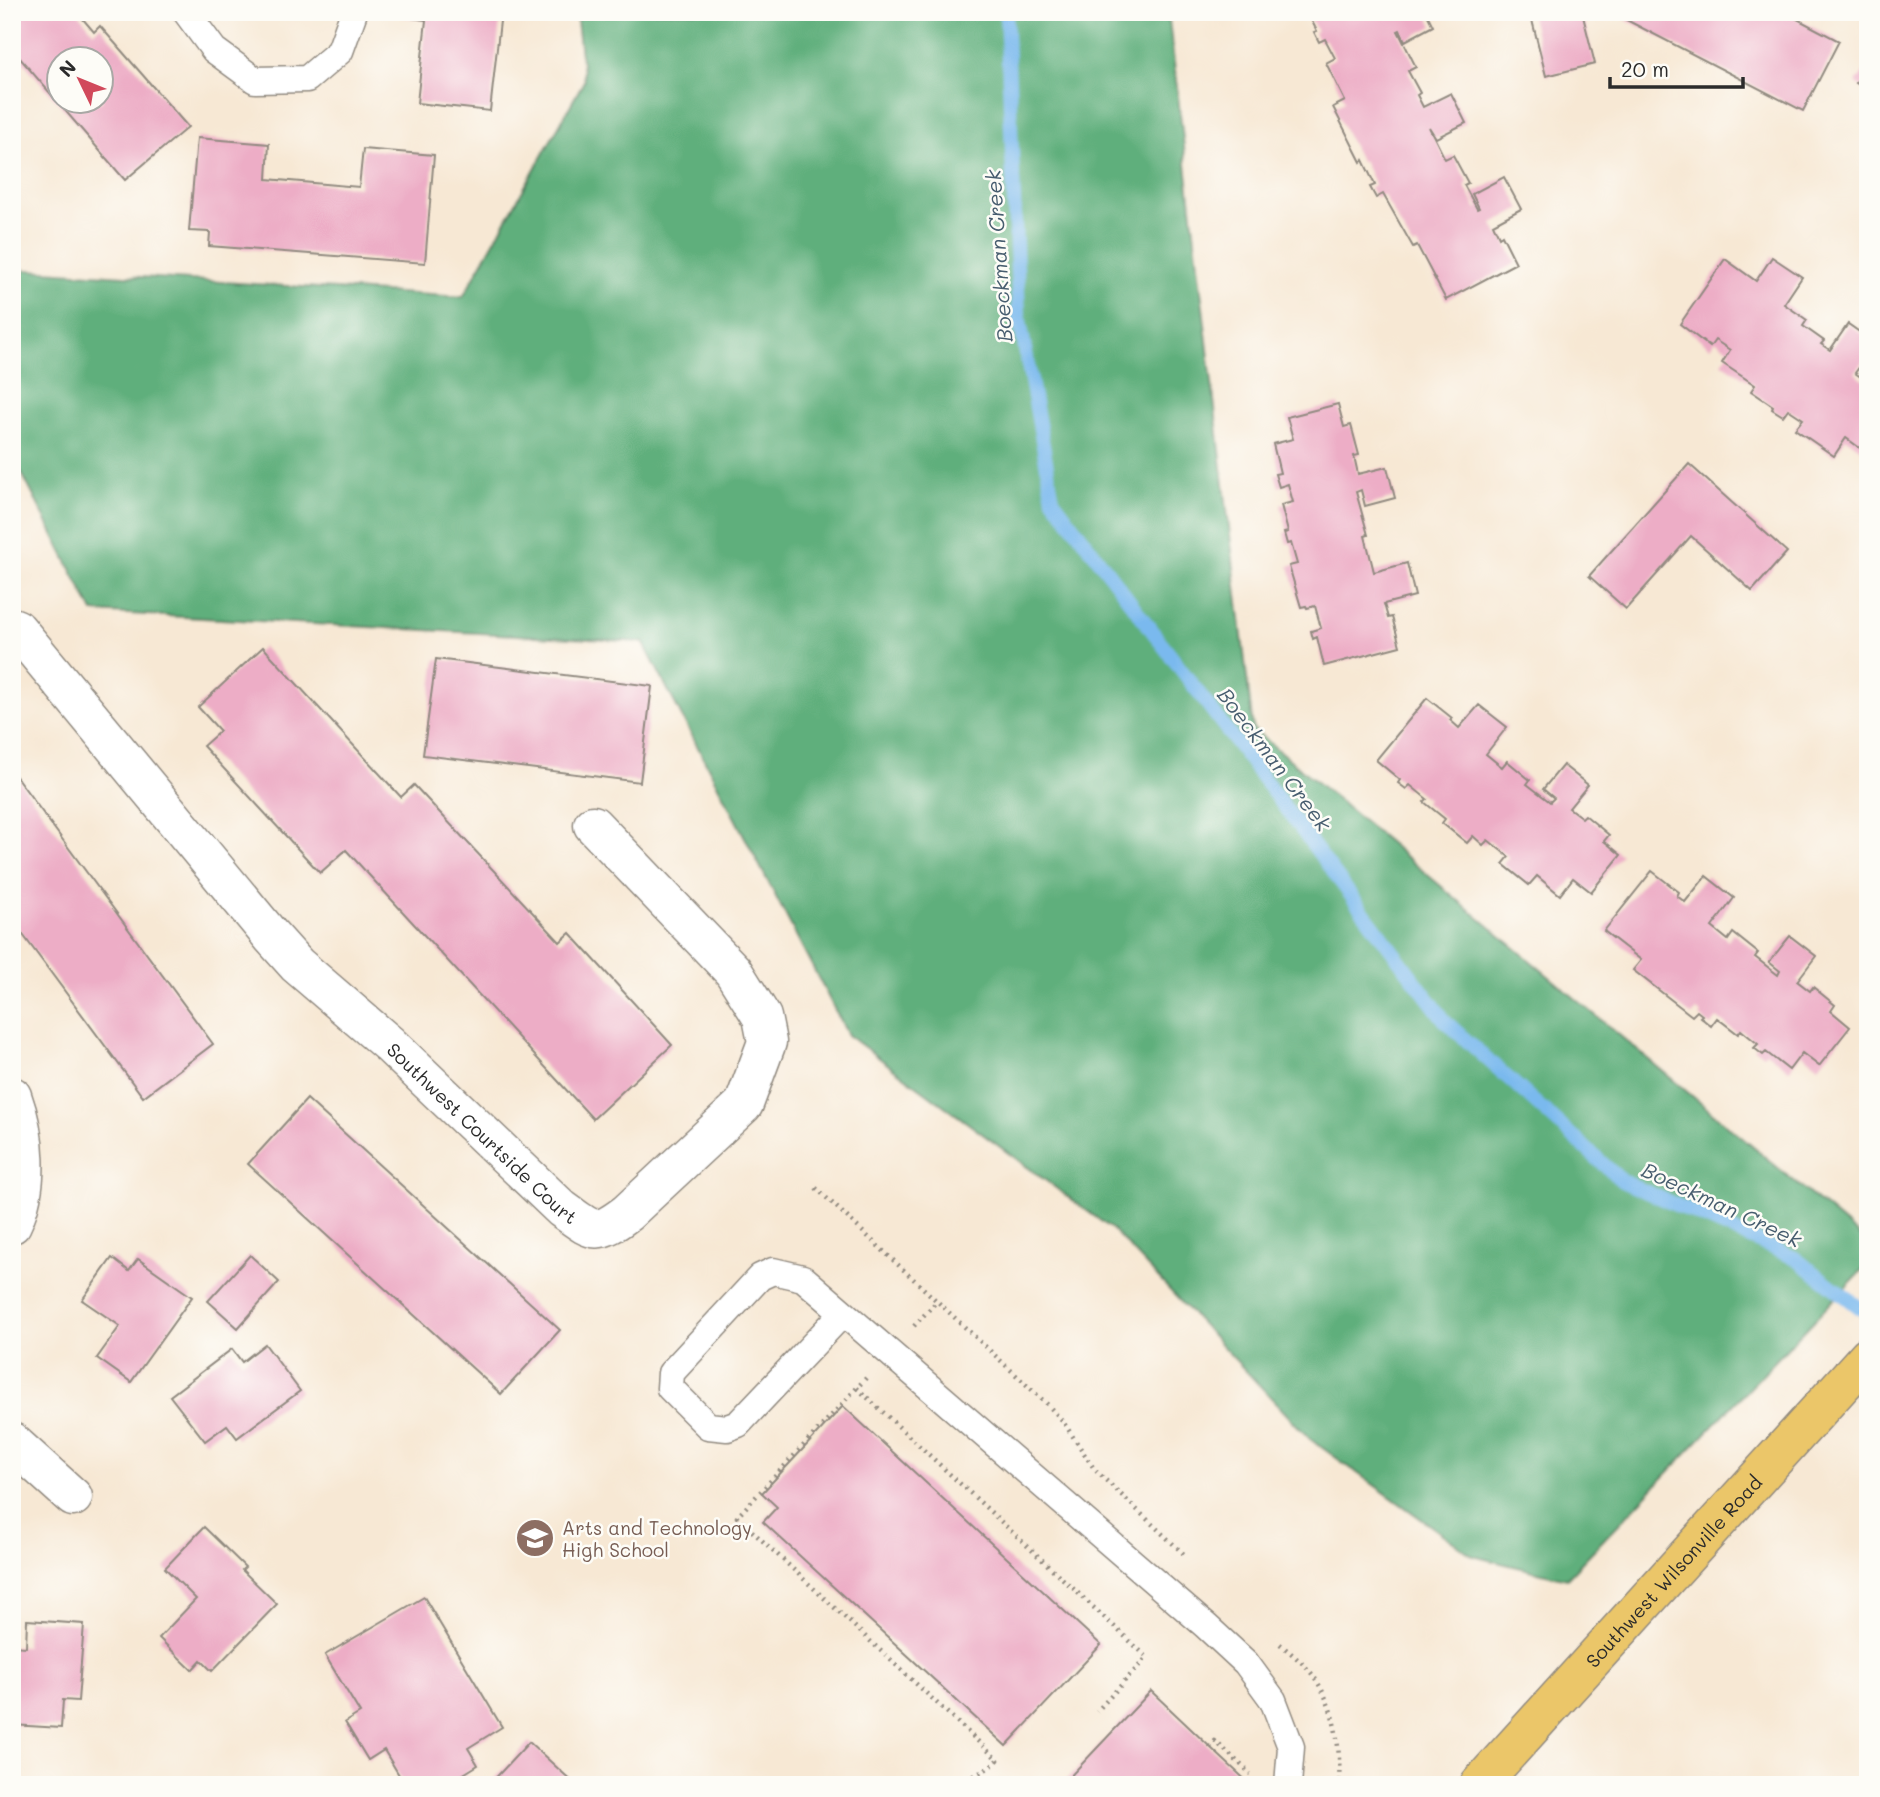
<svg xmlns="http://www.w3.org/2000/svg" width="1880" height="1797" font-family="Mali,sans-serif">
<rect width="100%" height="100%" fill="#fdfcf7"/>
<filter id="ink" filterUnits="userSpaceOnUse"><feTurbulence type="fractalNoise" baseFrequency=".0143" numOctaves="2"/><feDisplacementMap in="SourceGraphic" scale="14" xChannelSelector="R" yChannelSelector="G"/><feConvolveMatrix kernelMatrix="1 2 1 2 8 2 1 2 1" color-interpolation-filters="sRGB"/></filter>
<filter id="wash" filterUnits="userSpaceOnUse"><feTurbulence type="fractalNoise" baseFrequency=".00686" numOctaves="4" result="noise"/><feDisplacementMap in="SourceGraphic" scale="28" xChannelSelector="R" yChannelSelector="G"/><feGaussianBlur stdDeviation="1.57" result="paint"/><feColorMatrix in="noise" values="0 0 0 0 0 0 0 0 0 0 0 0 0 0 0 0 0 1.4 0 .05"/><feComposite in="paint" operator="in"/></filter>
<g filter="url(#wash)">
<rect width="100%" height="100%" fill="#f7e8d4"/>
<polygon fill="#5eaf7c" stroke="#446d54" stroke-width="2" points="576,12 1168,12 1253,729 1868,1243 1868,1264 1566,1579 1473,1556 1310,1439 1113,1230 848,1035 643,642 93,612 12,454 12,269 463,297 584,81"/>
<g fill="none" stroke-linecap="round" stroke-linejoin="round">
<polyline stroke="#7ab9ee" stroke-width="14" points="1006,12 1019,316 1053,499 1446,1022 1622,1181 1795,1258 1868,1314"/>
</g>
<g id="blocks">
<g fill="#edadc6" fill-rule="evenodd">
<path d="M12,12H77L94,32L100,26L188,127L125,180L12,49ZM60,60H102V102H60Z"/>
<polygon points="397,12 501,12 490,111 417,103 426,20 396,16"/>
<polygon points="1307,12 1426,12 1433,26 1405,41 1400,30 1398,31 1416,67 1408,71 1420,93 1417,95 1423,107 1451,93 1466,123 1436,138 1429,127 1445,159 1453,155 1468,183 1464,185 1477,209 1479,208 1472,194 1504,177 1521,209 1493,224 1499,237 1502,235 1516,263 1446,300 1417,245 1413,247 1383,194 1376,198 1370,187 1375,185 1363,160 1361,162 1333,107 1345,101 1326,63 1335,58 1325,39 1319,42 1314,32 1317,31"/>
<polygon points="1530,12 1582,12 1595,64 1546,76"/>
<polygon points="1611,12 1784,12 1839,41 1803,111"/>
<polygon points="1868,65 1868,91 1856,83"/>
<polygon points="197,138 269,144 267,179 359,187 363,149 434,155 425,263 209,246 210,232 189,231"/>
<polygon points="1772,257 1802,277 1784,304 1807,320 1803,326 1824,341 1821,344 1830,350 1848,324 1868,338 1868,355 1855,373 1868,382 1868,454 1846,438 1834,456 1795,429 1803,419 1788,409 1783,416 1772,409 1773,406 1751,391 1755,385 1722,363 1730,350 1715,340 1710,347 1680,324 1725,259 1756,281"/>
<polygon points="1338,404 1344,427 1351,425 1359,455 1354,456 1358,474 1387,467 1395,498 1365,506 1361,490 1356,492 1368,535 1365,536 1374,572 1407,563 1415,596 1384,604 1388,618 1392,617 1400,646 1324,666 1317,637 1313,639 1311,631 1321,628 1315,606 1307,608 1306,606 1301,607 1289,566 1297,564 1291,543 1287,544 1284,533 1288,532 1281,505 1293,502 1288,484 1279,487 1275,474 1280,473 1273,444 1293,439 1287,417"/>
<polygon points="1689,464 1787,552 1752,591 1691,536 1626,609 1589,576"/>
<polygon points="263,647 401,797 414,785 560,942 570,933 672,1045 593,1119 346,850 320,873 203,746 220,731 198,707"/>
<polygon points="436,659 652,686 640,782 423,755"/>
<polygon points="1427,698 1452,718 1450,720 1459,728 1479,705 1507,727 1486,754 1502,767 1507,761 1530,780 1527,784 1550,802 1554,798 1543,789 1563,765 1588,785 1569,808 1582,818 1585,815 1609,835 1604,841 1621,855 1591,892 1573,878 1560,895 1537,876 1529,885 1503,864 1509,857 1488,840 1483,845 1473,836 1467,843 1442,823 1445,819 1424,802 1427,799 1410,785 1406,789 1398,783 1400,780 1376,760"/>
<polygon points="12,771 213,1044 143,1097 12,920"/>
<polygon points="1652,871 1679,892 1677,896 1685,902 1706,876 1734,898 1712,927 1728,940 1733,933 1758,953 1755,957 1778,975 1780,971 1769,962 1790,936 1816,956 1797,981 1810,991 1813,987 1835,1005 1831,1011 1850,1027 1819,1066 1802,1053 1789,1070 1766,1052 1763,1055 1754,1048 1758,1044 1741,1030 1738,1034 1717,1018 1711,1026 1700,1017 1702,1015 1697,1011 1692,1016 1633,970 1641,960 1604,931"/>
<polygon points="307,1099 560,1330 501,1394 248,1164"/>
<polygon points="250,1255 279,1282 238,1328 208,1301"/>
<polygon points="112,1258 129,1271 138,1259 192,1297 131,1382 97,1358 120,1326 82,1300"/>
<polygon points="265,1344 300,1391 237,1438 227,1425 205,1441 170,1396 232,1349 242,1362"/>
<polygon points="843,1406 1101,1645 1006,1746 763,1522 777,1507 762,1493"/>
<polygon points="204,1527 245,1567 242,1570 277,1604 212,1671 201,1660 192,1670 159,1638 196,1599 165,1568"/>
<polygon points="424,1597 502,1727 468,1748 478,1765 462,1775 488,1785 405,1785 384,1750 368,1760 345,1722 360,1713 325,1655"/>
<polygon points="27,1620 84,1624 78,1701 63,1700 61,1728 12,1725 12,1646 26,1647"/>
<polygon points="1151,1691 1210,1747 1251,1785 1062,1785"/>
<polygon points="529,1742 576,1785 489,1785"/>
</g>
</g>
</g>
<g filter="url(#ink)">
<use href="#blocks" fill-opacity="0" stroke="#918a80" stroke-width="2"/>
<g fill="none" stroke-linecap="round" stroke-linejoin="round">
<defs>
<g id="service">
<polyline points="186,12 214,50 255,80 307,79 340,51 354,12"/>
<polyline points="843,1313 738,1424 727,1428 708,1426 670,1388 671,1373 760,1277 773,1271 803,1278 1206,1626 1246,1663 1273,1700 1291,1747 1288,1785"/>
</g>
<g id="minor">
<path id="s1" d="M12,627L17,629L271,936L297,965L389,1044L562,1209C593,1231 595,1237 627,1213L744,1104L767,1042L762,1017L733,971L593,825"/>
<path d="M12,1096C26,1135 31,1184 12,1224"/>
<polyline points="12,1442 73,1497"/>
</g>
<g id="primary">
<path id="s2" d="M1479,1785L1868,1356"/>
</g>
</defs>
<use href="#service" stroke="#918a80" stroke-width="29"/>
<use href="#minor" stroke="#918a80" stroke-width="41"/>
<use href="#primary" stroke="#918a80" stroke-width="41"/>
<g stroke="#918a80" stroke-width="4.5" stroke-dasharray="2 5" stroke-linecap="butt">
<polyline points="816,1188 1046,1403 1062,1420 1095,1470 1187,1557"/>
<polyline points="914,1326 937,1301"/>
<path d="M866,1378L737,1517L998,1760C982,1776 958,1780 937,1785"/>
<polyline points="857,1388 1147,1657 1097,1711"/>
<path d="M1280,1644C1291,1653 1303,1663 1312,1674C1335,1705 1341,1747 1339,1785"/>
<polyline points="1210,1747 1215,1741 1251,1774"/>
</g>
<use href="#service" stroke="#fff" stroke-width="26"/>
<use href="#minor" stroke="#fff" stroke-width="38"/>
<use href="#primary" stroke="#ebc669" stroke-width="38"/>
</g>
</g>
<defs>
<symbol id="school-disc" viewBox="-11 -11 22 22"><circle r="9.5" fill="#8d6e63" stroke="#fdfcf7"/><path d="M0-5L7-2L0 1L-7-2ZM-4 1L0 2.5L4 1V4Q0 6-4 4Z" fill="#fff"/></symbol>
</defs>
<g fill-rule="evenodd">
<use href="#school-disc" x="513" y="1516" width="44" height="44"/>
</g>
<g text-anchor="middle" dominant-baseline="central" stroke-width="5" stroke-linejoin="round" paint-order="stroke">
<g font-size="19" fill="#2b2b2b" stroke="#fdfcf7">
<text stroke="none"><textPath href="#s1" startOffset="693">Southwest Courtside Court</textPath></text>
<text stroke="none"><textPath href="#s2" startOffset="289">Southwest Wilsonville Road</textPath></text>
</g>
<g font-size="19" fill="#785e54" stroke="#fdfcf7" text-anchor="start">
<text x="562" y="1527">Arts and Technology<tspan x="562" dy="22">High School</tspan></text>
</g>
<g font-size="21" font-style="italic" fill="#475d6f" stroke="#fdfcf7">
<text transform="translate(998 256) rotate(-94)">Boeckman Creek</text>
<text transform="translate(1275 759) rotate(53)">Boeckman Creek</text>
<text transform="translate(1722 1204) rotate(25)">Boeckman Creek</text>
</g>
</g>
<rect width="1880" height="1797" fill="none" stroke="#fdfcf7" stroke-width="42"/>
<g transform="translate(80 80) rotate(313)"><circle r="33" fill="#fdfcf7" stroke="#a9a8a5" stroke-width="2"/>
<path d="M0-5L12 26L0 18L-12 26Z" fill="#d1495b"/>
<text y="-10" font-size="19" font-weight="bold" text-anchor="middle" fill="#2b2b2b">N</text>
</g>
<path d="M1610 77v10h133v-10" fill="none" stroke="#2b2b2b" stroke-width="3.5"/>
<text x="1621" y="77" font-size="21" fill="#2b2b2b" stroke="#fdfcf7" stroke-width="5" paint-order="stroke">20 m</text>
</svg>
